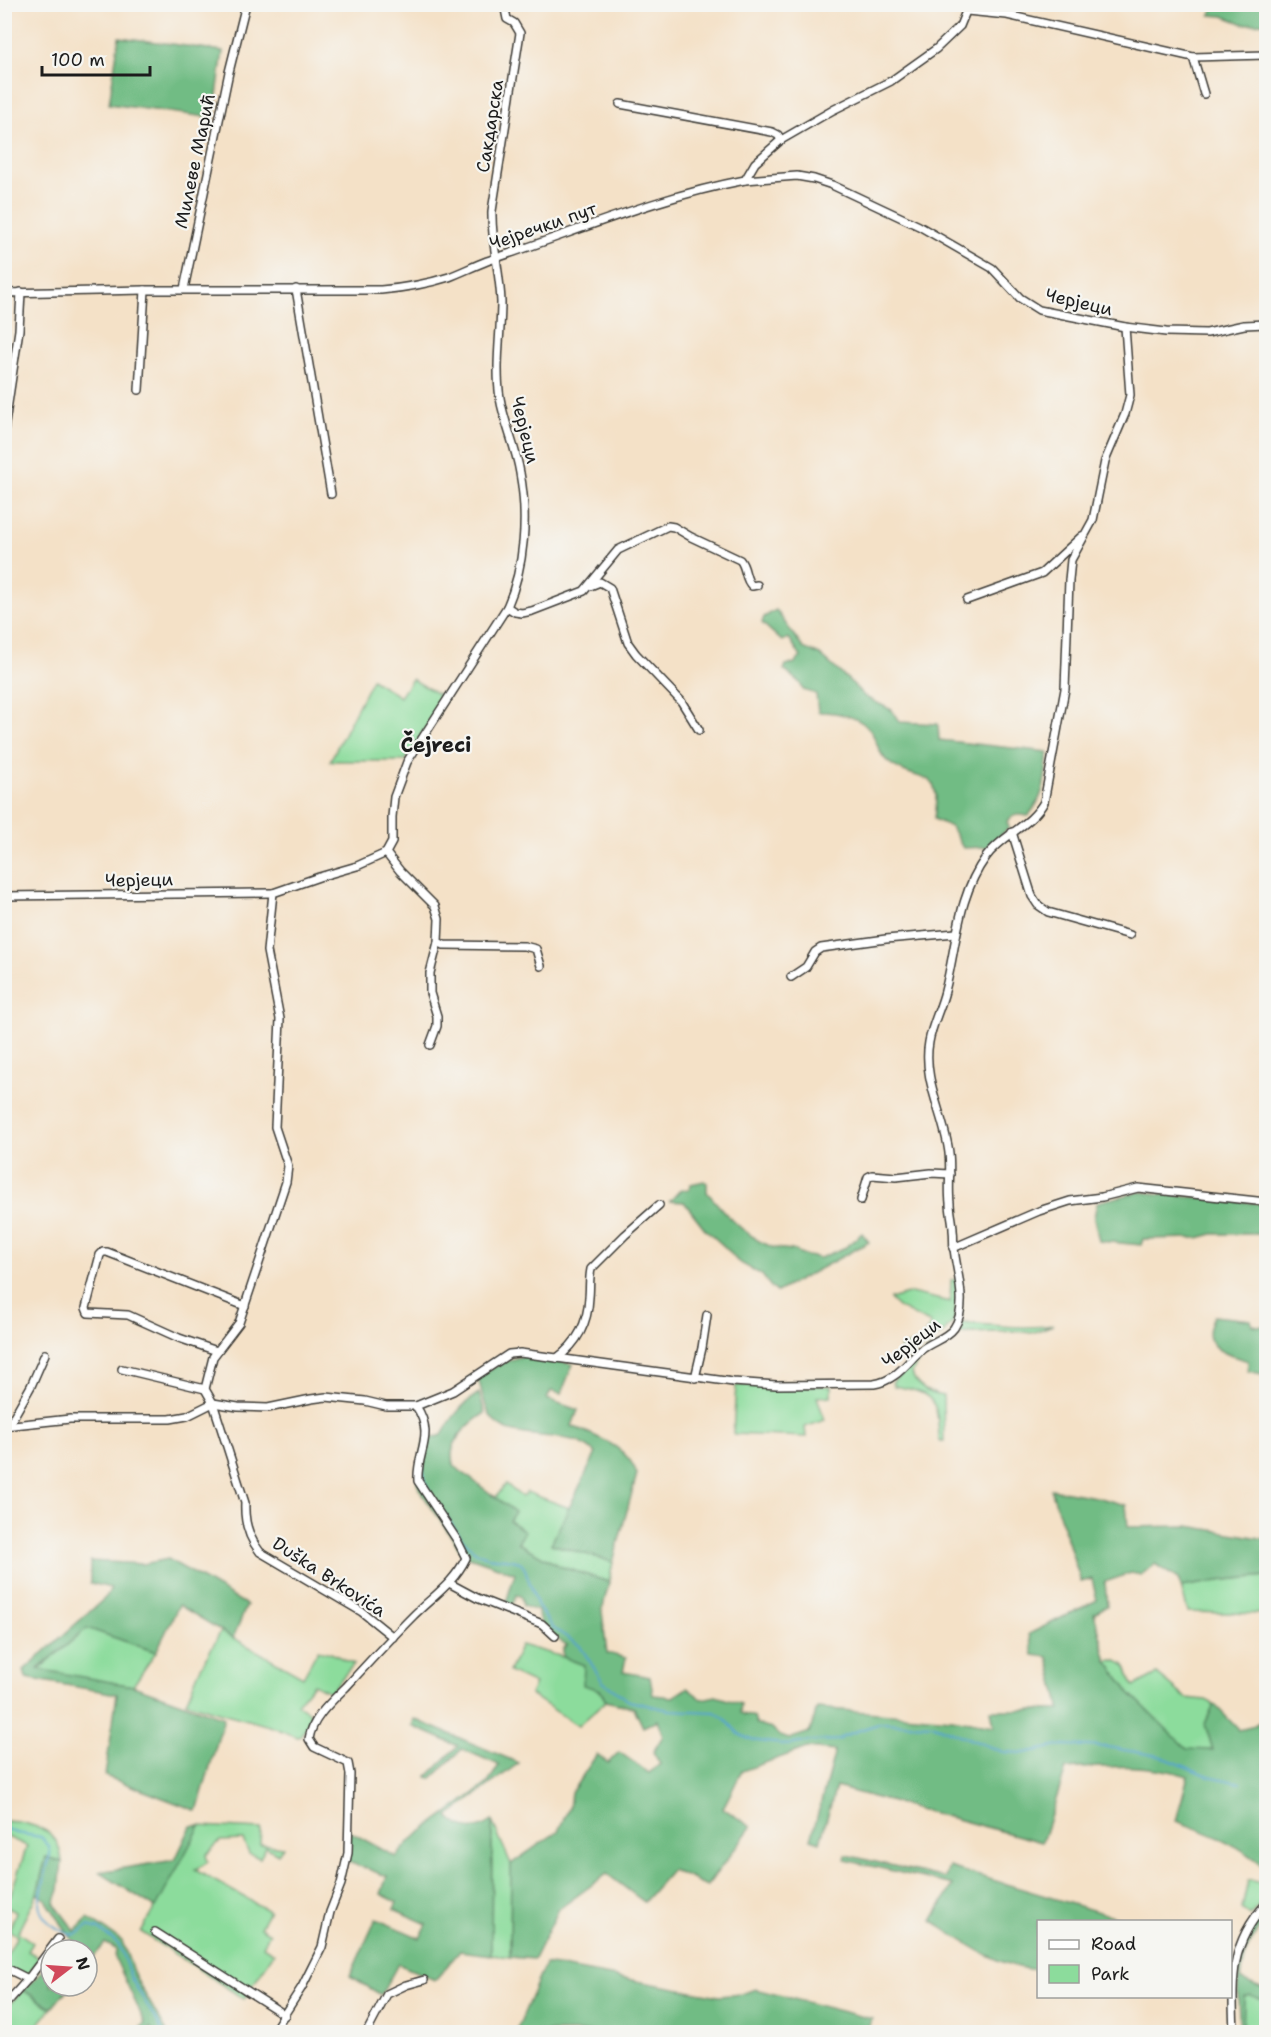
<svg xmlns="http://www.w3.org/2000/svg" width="1271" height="2037" font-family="'Shantell Sans',sans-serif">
<rect width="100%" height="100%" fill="#f6f6f2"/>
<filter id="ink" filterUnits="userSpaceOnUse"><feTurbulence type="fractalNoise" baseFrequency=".0167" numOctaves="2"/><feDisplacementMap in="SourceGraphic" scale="12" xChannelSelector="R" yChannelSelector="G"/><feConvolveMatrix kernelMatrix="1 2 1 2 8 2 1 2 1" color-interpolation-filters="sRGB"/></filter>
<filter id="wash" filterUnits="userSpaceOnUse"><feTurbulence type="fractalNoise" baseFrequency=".008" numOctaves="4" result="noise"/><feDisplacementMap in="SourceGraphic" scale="24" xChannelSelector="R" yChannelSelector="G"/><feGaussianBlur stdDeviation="1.35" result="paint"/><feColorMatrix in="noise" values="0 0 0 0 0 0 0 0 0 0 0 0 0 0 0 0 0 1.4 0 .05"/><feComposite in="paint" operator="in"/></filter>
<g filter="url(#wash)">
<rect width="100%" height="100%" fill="#f4e1c7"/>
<g fill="#8cdc9c" stroke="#547c5c" stroke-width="1.5">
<polygon points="372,679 400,697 412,679 445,698 405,761 330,761"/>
<polygon points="956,1279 957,1292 954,1321 942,1334 925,1344 909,1359 900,1348 921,1341 931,1324 898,1307 890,1299 911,1293 950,1302 951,1280"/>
<path d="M960,1323C991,1324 1023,1330 1053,1325L1032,1333L1016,1331L953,1334Z"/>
<path d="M932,1346L916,1365L912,1373C916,1388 929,1393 943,1396L944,1441H939C938,1400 935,1393 894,1386L892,1383L894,1380Z"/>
<polygon points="736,1385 831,1386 831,1396 817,1397 825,1420 805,1427 806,1437 733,1434"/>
<polygon points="506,1484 522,1497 527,1492 569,1508 551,1544 613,1562 609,1582 559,1566 518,1543 496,1497"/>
<polygon points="1266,1576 1266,1614 1188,1612 1181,1587 1225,1580"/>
<polygon points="87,1628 156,1652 133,1686 38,1670"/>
<path d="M221,1631L303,1677L318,1650L331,1653L354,1664L330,1692L313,1684L297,1704L315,1716L299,1737C289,1736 281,1729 272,1727C243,1718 215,1712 186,1702L199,1671Z"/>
<polygon points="521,1645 563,1657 584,1665 606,1701 578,1726 530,1694 535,1684 509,1672"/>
<path d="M1112,1660C1133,1664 1124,1672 1134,1686L1157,1674L1186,1698L1206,1700L1214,1704L1205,1724L1213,1750H1187L1128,1691L1107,1661Z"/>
<path d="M5,1821C9,1822 15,1821 19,1822C46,1828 59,1833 62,1862L46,1857L37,1894L18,1932L33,1943L28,1951L40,1958L28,1975L5,1969V1959L17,1936L9,1930L16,1912L5,1906V1896H10L27,1846L5,1836Z"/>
<polygon points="492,1821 511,1864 510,1957 491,1955"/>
<polygon points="200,1826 261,1829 260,1844 283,1847 278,1854 266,1847 260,1858 249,1854 243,1840 220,1841 206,1855 208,1862 195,1870 269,1911 260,1927 270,1933 263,1946 274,1953 244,1999 141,1932"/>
<polygon points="1248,1880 1266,1884 1266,1897 1250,1916 1242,1909"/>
<polygon points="23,1990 52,2008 32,2032 5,2032 4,2010"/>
<polygon points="1250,1995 1266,2001 1266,2032 1243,2031 1244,1997"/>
</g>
<g fill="#71bc84" stroke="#466c50" stroke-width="1.5">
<polygon points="1214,5 1266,5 1266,23 1244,24 1223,16 1210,15"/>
<polygon points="119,37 223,51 214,118 109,104"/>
<path d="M776,610L803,648L820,655L853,684L865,697L892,710L899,722L938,724L939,740L1048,752C1045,778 1046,795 1028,816C1019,814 1014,814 1007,821L1009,828L987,847L963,848L951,827L934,819C935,805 940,791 929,780C915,775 896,770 886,760C879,753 877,743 873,735C864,716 837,712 818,712L816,694L803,690L800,683L784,670L786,665L795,663L801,657L789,638L782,641L762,623L764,617Z"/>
<polygon points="704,1181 707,1183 707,1192 725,1213 741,1228 759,1241 774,1248 793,1250 807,1256 820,1258 846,1247 862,1233 869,1242 777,1292 771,1287 762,1275 737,1261 727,1249 705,1229 684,1202 670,1201 681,1189 688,1190 691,1184"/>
<polygon points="1140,1192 1266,1204 1266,1234 1213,1234 1198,1238 1143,1239 1141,1245 1099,1241 1094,1218 1097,1202"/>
<path d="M1214,1316L1251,1320L1252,1325L1266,1327V1375L1248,1371V1361C1224,1353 1198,1348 1214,1316Z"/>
<path d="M525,1355L573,1364L561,1394L551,1391L547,1399L578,1410L572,1426C597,1437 628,1446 637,1474L613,1562L551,1544L596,1453C590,1449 583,1443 576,1441C556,1434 508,1439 494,1421C484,1409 483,1392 477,1377L501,1363Z"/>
<path d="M479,1393L485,1413C468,1424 445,1443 454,1466L515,1512L509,1521L525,1531L518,1543L559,1566L609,1582L602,1611L607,1653L626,1658L623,1672L650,1677L653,1695L673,1697L687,1688L702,1699L716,1696L741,1704L740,1713L754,1717L756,1724L772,1728L780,1736L789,1739L810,1732L817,1708L952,1719L994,1726L991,1710H1061L1048,1657L1033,1655L1029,1634L1097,1600L1092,1579L1081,1582L1051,1489L1096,1497L1126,1505L1128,1527L1188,1526L1266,1539V1576L1225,1580L1181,1587L1178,1579L1155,1564L1141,1575L1131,1573L1105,1582L1107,1606L1094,1613L1107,1661L1128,1691L1187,1749L1213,1750L1205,1724L1214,1704L1239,1730L1251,1727L1266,1718V1868C1238,1843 1211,1834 1176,1821L1188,1776C1146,1763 1109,1766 1066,1769L1042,1842L836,1787L820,1842L811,1839L835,1751L807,1748L742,1771L723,1808L751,1827L707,1886L672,1870L644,1902L607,1874L559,1909L534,1959L510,1957L511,1864L558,1831L569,1808L571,1793L597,1754L608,1763L619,1752L649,1773L660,1764L653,1752L663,1736L658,1720L643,1727L634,1708L606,1701L600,1690L583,1685L584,1665L563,1657V1649L567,1645C553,1636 538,1630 538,1611L523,1606L521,1596L516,1595L511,1609L505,1606L515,1573L464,1555L419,1489L417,1482L424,1440L442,1435C452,1417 462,1404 479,1393Z"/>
<polygon points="168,1559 247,1605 233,1638 179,1605 156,1652 87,1628 38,1669 133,1686 224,1718 197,1811 105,1776 117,1694 26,1678 24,1670 106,1597 111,1588 90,1583 90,1561 143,1564"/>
<path d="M414,1719L519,1763L448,1816C461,1831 476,1832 492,1821L491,1955L460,1951L435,1980L398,1964L381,1995L350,1976L376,1919L420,1938L427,1924L394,1909L397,1902L381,1894L387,1876L345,1861V1829L396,1857L412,1839L488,1783L499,1765L462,1749L431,1779L427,1777L458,1746L412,1726Z"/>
<polygon points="191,1826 200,1826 156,1908 99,1872 175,1860"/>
<path d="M846,1855L945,1878L949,1867L1129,1921L1038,1922V1970C999,1968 964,1942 932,1921L953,1885L845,1860Z"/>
<polygon points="46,1857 62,1862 59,1890 54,1903 75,1931 88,1918 122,1941 135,1977 167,2032 155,2032 151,2028 145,2032 136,2032 145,2023 115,1958 116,1949 105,1943 87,1965 87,1950 64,1950 73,1941 46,1900 37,1894"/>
<path d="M1266,1907V1924L1264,1923C1248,1944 1244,1954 1241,1980L1266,1990V2001L1250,1995L1244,1997L1243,2032H1240C1237,1979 1232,1952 1266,1907Z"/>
<polygon points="51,1963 51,1986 70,1986 52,2008 23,1990"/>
<polygon points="545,1964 719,1996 742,1994 755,1989 872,2019 868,2032 516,2032"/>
</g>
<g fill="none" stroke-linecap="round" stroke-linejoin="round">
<g stroke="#56a4cf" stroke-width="2">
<polyline points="422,1465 426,1485 434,1499"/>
<path d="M439,1506C452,1524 465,1551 488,1557C498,1559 510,1558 520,1562L525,1569L538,1607L553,1628L580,1646L603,1682L629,1701L669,1710L715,1712L725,1719L739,1734L751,1740L789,1745L811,1741L839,1740L843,1736L880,1723L934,1725L1003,1752L1024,1753L1064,1745L1107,1747L1159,1756L1209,1776L1240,1783"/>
<path d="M4,1828L16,1833L41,1837L49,1846L50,1854L39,1903C40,1920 55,1928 71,1935L79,1933L88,1926L99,1929L119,1945L131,1978L163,2032"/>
</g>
</g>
</g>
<g filter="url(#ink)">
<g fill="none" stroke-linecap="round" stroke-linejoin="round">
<defs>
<g id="street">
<polyline points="967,11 1007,15 1193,57 1266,55"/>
<polyline points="1193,57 1204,94"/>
<polyline points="620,104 772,132 778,135 781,140"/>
<polyline points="745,180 797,176 814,179 832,185 919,226 992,268 1020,298 1039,310 1125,327 1166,332 1207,333 1244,325 1266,324"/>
<polyline points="184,289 229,72 246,4"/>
<polyline points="296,289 331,494"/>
<path d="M4,293L145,290H381C403,288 427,284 449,277C462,272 474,266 487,261C573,233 656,197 745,180L755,163L781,140L833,110L891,81L936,49L960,26L969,4"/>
<polyline points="139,390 145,290"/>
<polyline points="4,430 19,330 21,292"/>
<polyline points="590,586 600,582 610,588 628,643 636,654 681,701 699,730"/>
<polyline points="967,600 1042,573 1082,536"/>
<path d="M507,607L515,612L522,613L532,611L584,591L618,550L668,526L674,527L691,537L740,560C747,568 744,579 752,586L757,585"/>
<polyline points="1012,832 1032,896 1038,905 1048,912 1130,935"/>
<polyline points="386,853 400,871 435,906 439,919 438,942 444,945 524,946 536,949 541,966"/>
<polyline points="4,896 273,893"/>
<polyline points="791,977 806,967 815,952 821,948 886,939 956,933"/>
<polyline points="430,1045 437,1026 437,1016 430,993 430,973 438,942"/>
<polyline points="861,1200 868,1177 872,1175 896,1177 931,1173 950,1174"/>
<polyline points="953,1248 1039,1211 1070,1201 1102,1197 1138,1188 1266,1202"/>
<polyline points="217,1351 179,1338 128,1315 88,1313 86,1308 100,1255 103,1252 107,1252 245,1306"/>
<path d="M557,1358C578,1343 588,1323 589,1297C590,1288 589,1278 591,1269L625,1235L659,1205"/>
<polyline points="122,1369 205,1389"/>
<polyline points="695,1378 702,1348 707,1315"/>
<polyline points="9,1425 31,1386 45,1354"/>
<path d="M4,1426L70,1419H170L187,1416L213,1403L238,1407L268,1408L311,1399L326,1397L365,1401L386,1406H416L453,1391L509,1354L520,1353L733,1382L776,1385L874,1384C895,1381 906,1364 920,1351C930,1342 946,1339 954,1328C969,1305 956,1272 954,1248C953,1242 954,1236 953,1230C953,1221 950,1212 950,1203C948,1186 951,1170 949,1153C945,1117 922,1080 929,1042C932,1024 941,1008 945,991C957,945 957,897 986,857C1002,835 1031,826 1044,802L1065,689L1069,580L1071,560L1093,520L1105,461L1125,414L1130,395L1125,327"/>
<polyline points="449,1583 477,1598 542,1624 555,1636"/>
<path d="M393,1637L362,1612L260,1552C248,1537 244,1522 245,1503L213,1403L205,1389L213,1357L239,1323L286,1182L288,1166L275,1127L280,1019L267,951L273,893L319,877L357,866L386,853L392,842V817L394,797L407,762L507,607C525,566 528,516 520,473C516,447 504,423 500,398C495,366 501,333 501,302C500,271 491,242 492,211L520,33L514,23L507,19L504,4"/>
<polyline points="155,1932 285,2015"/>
<polyline points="4,1967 28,1979"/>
<polyline points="4,2006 28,1979 58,1939"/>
<path d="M273,2032L302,1987L322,1947L330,1912L341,1884L348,1853L350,1774L348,1763L314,1747L309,1739C312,1718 332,1701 346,1687C368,1663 390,1639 413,1616C432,1597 454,1583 466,1558L457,1540L418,1481C416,1452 436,1436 416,1406"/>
<polyline points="367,2032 387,1994 406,1985 424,1980"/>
<path d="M1234,2032C1232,1981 1229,1944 1266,1904"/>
</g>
</defs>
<use href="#street" stroke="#3c3a36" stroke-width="10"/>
<use href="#street" stroke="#fff" stroke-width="7"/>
</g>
</g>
<g text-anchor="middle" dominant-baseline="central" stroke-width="4.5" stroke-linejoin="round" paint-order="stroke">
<g font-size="18" fill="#1c1c1c" stroke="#f6f6f2">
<text transform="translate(490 126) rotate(-81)">Сакдарска</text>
<text transform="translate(195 161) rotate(-78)">Милеве Мaрић</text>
<text transform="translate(543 226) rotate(-19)">Чејречки пут</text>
<text transform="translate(1079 302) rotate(13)">Черјеци</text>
<text transform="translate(525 430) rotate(76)">Черјеци</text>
<text transform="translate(139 880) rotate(-1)">Черјеци</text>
<text transform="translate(911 1343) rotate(-38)">Черјеци</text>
<text transform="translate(329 1577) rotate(33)">Duška Brkovića</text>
</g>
<g font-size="21" font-weight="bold" fill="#1c1c1c" stroke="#f6f6f2">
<text x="436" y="745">Čejreci</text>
</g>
</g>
<rect width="1271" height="2037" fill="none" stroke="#f6f6f2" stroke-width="24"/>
<rect x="1037" y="1920" width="195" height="78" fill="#f6f6f2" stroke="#9f9f9c" stroke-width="1.5"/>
<rect x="1049" y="1940" width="30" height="9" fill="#ffffff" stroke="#9f9f9c" stroke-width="1.5"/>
<text x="1091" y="1950" font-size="18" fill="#1c1c1c">Road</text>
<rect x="1049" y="1965" width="30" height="18" fill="#8cdc9c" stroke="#9f9f9c" stroke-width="1.5"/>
<text x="1091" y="1980" font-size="18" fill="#1c1c1c">Park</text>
<g transform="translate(69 1968) rotate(73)"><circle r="28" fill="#f6f6f2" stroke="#9f9f9c" stroke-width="1.5"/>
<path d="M0-4.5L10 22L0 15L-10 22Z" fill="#d1495b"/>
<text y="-9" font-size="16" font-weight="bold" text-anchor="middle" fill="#1c1c1c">N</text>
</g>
<path d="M42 66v9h108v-9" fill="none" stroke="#1c1c1c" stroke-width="3"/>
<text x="51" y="66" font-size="18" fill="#1c1c1c" stroke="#f6f6f2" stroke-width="4.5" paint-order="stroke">100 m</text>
</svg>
